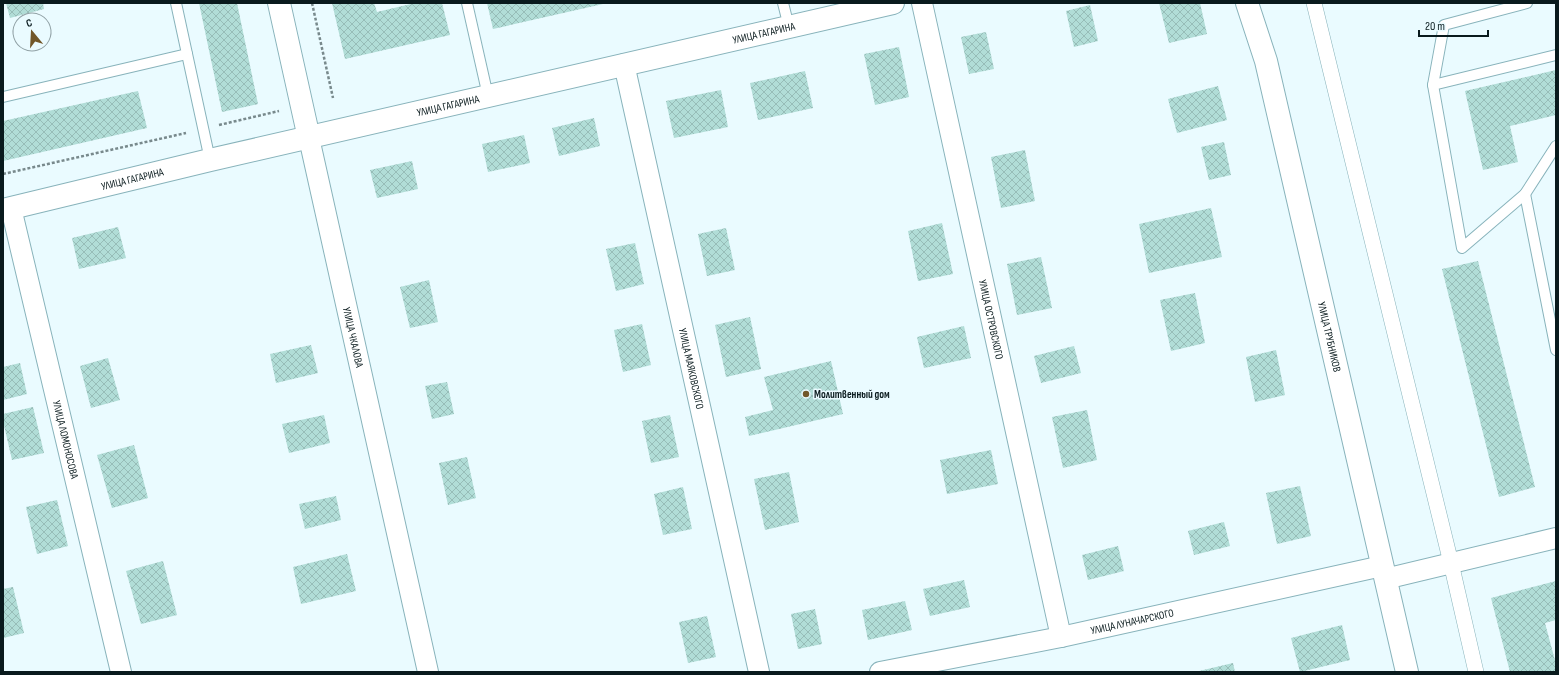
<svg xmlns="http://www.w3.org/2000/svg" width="1559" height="675" font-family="'Sofia Sans Condensed',sans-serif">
<defs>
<pattern id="building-cross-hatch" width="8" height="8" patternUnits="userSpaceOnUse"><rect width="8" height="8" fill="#b1ddd7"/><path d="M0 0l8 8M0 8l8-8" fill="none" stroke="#97bdb8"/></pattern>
</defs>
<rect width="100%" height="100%" fill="#eafbff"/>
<g fill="url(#building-cross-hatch)">
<polygon points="6,3 43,3 44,9 10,18"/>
<polygon points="199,3 237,3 258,104 222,112"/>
<polygon points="332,3 374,3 377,12 415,3 442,3 450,35 345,59"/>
<polygon points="487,3 603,3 603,4 493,29"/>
<polygon points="1159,3 1200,3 1207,34 1169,43"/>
<polygon points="1090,5 1098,41 1074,47 1066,11"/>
<polygon points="986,32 994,69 969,74 961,37"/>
<polygon points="899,47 909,97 875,105 864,54"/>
<polygon points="1556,70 1556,115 1510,126 1518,162 1483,170 1465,91"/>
<polygon points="805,71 813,108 758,120 750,83"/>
<polygon points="1218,86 1227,120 1177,133 1168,99"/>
<polygon points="721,90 728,127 674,138 666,101"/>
<polygon points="138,91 147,128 3,161 3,121"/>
<polygon points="594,118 600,146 559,156 552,128"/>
<polygon points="524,135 530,163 488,172 482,144"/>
<polygon points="1224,142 1231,175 1209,180 1201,147"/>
<polygon points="1025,150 1035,201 1001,208 991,157"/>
<polygon points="412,161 418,189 377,198 370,170"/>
<polygon points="1211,208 1222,257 1149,273 1139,224"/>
<polygon points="942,223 953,274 918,281 908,231"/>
<polygon points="118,227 126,258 79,269 72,238"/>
<polygon points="726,228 735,270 707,276 698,234"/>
<polygon points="635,243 644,284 616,291 606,249"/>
<polygon points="1041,257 1052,308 1017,315 1007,264"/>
<polygon points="1478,261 1535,487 1499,497 1442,269"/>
<polygon points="429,280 438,322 410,328 400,287"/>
<polygon points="1195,293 1205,343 1171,351 1160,300"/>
<polygon points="750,317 761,369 726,377 715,325"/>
<polygon points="642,324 651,365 623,372 614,330"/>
<polygon points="964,326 971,358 924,368 917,337"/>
<polygon points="311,345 318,373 276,383 270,354"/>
<polygon points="1074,346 1081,373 1041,383 1034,356"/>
<polygon points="1276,350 1285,395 1255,402 1246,357"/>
<polygon points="108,358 120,400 91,408 80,366"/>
<polygon points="831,361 843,414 749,436 745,417 773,410 764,377"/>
<polygon points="20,363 27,394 3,400 3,367"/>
<polygon points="447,382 454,414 432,419 425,386"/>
<polygon points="33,407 44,453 12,460 3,421 3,414"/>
<polygon points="1087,410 1097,460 1063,468 1052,417"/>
<polygon points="324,415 330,443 289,453 282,424"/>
<polygon points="670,415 679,457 651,463 642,421"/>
<polygon points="134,445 148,498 112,508 97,455"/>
<polygon points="991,450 998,484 947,494 940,460"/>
<polygon points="467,457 476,498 448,505 439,463"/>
<polygon points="789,472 799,522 765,530 754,479"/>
<polygon points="1300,486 1311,536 1277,544 1266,493"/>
<polygon points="683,487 692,529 663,535 654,494"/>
<polygon points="336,496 341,520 305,529 299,504"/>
<polygon points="57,500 68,546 37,554 26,507"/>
<polygon points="1224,522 1230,546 1194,555 1188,531"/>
<polygon points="1118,546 1124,571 1088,580 1082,555"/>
<polygon points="347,554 356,591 301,604 293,567"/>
<polygon points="163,561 177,615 141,624 126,571"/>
<polygon points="964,580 970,607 930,616 923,589"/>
<polygon points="1556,581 1556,620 1545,623 1556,664 1556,672 1510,672 1491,598"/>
<polygon points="13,587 24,633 3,638 3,589"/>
<polygon points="905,601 912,630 868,640 862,610"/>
<polygon points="815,609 822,644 798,649 791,614"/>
<polygon points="707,616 716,657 688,663 679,622"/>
<polygon points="1342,625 1350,660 1300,672 1291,638"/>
<polygon points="1233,663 1235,672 1199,672 1199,671"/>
</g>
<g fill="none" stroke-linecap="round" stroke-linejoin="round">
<defs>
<g id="service">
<polyline points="176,3 210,160"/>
<polyline points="467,3 488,96"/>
<polyline points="783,3 789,27"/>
<polyline points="1527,3 1444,25 1433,85 1462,248 1525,194 1556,146"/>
<polyline points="1433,85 1556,55"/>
<polyline points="3,97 187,54"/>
<polyline points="1525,194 1556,350"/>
</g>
<polyline id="pedestrian" points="1314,3 1451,563 1476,672"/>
<g id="minor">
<path id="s1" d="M922,3L1061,637"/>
<path id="s2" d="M624,64L759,672"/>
<path id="s3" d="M309,138L428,672"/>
<path id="s4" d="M11,208L121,672"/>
<polyline points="1385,579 1556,538"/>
<path id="s5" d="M880,672L1061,637L1382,566"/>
</g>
<g id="tertiary">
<polyline points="279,3 309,138"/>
<path id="s6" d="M1247,3L1266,61L1407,672"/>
<path id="s7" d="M3,210L210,160L893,3"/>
</g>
</defs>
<use href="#service" stroke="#88b3bb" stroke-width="12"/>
<use href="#pedestrian" stroke="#88b3bb" stroke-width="16"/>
<use href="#minor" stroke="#88b3bb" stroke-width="22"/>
<use href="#tertiary" stroke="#88b3bb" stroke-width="24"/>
<g stroke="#78898c" stroke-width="2.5" stroke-dasharray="3 2" stroke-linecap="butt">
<polyline points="312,3 333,98"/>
<polyline points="219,125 279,111"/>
<polyline points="3,174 186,133"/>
</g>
<use href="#service" stroke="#fff" stroke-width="10"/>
<use href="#pedestrian" stroke="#fff" stroke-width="15"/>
<use href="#minor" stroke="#fff" stroke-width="20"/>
<use href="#tertiary" stroke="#fff" stroke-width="22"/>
</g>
<circle fill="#715729" stroke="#eafbff" stroke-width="1.5" cx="806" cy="394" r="4"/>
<g text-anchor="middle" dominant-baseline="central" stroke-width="3" stroke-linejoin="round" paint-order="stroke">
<g font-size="11" fill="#091a1d" stroke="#eafbff">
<text stroke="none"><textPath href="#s7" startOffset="781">УЛИЦА ГАГАРИНА</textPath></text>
<text stroke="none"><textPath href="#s7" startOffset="457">УЛИЦА ГАГАРИНА</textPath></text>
<text stroke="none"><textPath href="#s7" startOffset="133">УЛИЦА ГАГАРИНА</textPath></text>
<text stroke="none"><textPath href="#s1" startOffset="324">УЛИЦА ОСТРОВСКОГО</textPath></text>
<text stroke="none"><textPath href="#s6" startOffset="344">УЛИЦА ТРУБНИКОВ</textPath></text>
<text stroke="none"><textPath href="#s3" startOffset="204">УЛИЦА ЧКАЛОВА</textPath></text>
<text stroke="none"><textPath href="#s2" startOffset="312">УЛИЦА МАЯКОВСКОГО</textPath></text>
<text stroke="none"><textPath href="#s4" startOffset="238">УЛИЦА ЛОМОНОСОВА</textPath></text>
<text stroke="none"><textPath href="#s5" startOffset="257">УЛИЦА ЛУНАЧАРСКОГО</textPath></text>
</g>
<g font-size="11" font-weight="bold" fill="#091a1d" stroke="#eafbff" text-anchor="start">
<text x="814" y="394">Молитвенный дом</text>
</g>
</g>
<rect width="1559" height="675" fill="none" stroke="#091a1d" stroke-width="8"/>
<g transform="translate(32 32) rotate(342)"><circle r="19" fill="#eafbff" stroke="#90a1a5"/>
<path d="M0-3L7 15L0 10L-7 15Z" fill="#715729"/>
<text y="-6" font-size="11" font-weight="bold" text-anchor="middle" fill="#091a1d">С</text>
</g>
<path d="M1419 30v6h69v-6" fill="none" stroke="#091a1d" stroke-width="2"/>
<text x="1425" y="30" font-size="12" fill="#091a1d" stroke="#eafbff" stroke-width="3" paint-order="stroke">20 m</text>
</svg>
